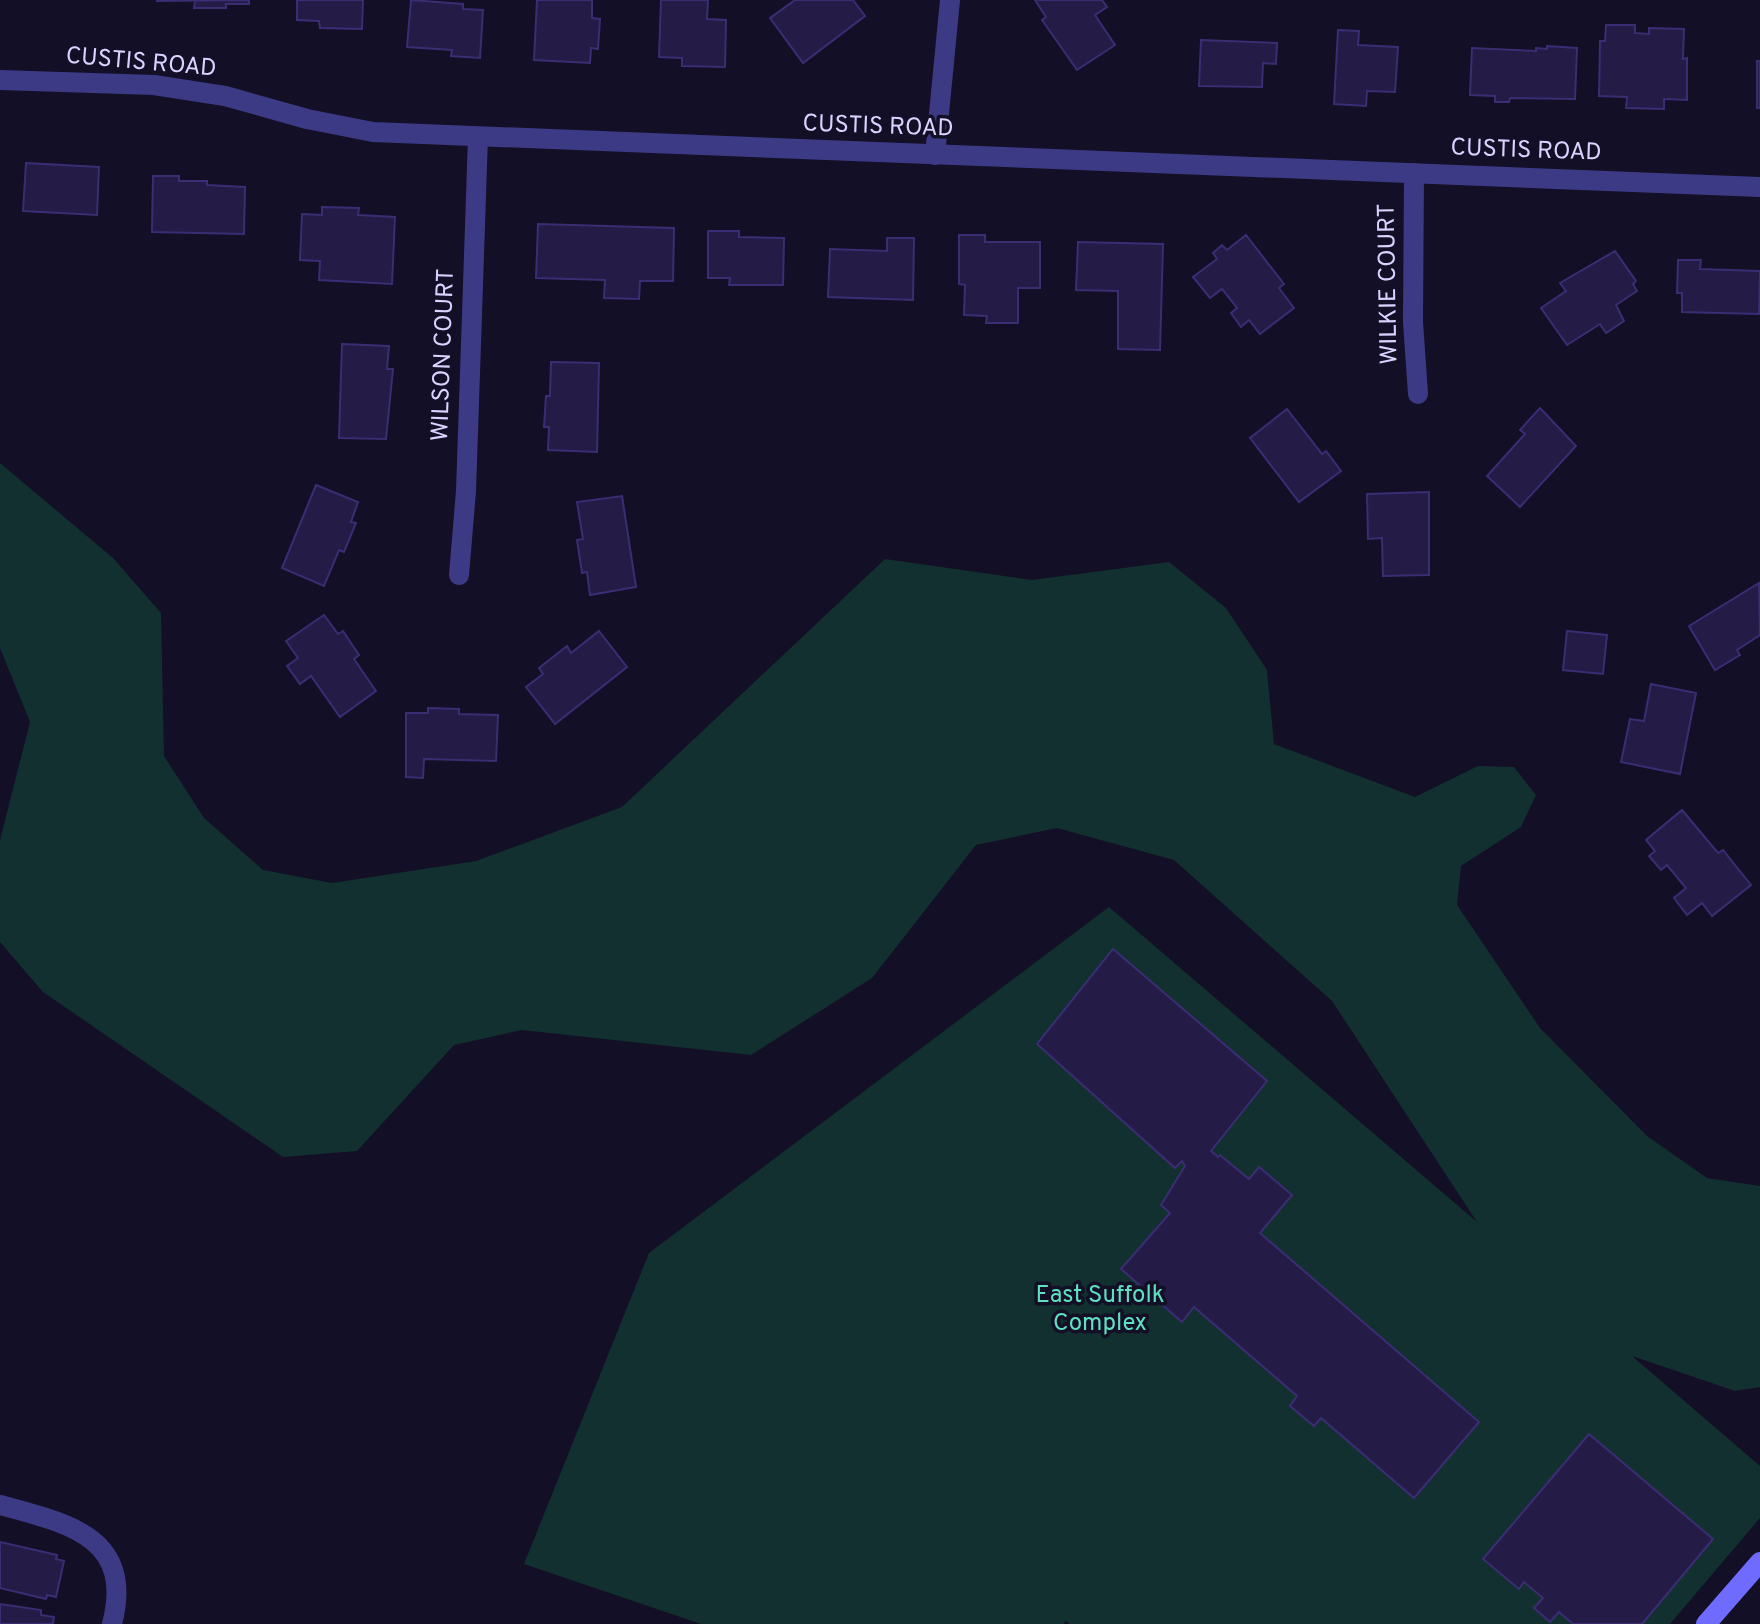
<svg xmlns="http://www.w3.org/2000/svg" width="1760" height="1624" font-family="Overpass,sans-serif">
<rect width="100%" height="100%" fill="#130f26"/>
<polygon fill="#12302f" points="0,463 113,558 161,613 164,756 204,818 263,870 332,883 476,861 622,807 885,559 1032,580 1169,562 1226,608 1267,670 1274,744 1415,797 1478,766 1514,767 1536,795 1521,827 1461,866 1457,905 1540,1028 1647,1136 1707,1178 1760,1186 1760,1387 1735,1391 1632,1356 1760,1466 1760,1518 1670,1624 1070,1624 1066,1621 1063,1624 701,1624 524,1564 649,1253 1109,907 1477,1222 1332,1001 1174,860 1057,828 976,845 872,978 751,1055 522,1030 454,1045 357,1151 283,1157 43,992 0,942 0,840 30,722 0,648"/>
<g fill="#241b47" stroke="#3b2d73" stroke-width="2">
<polygon points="249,0 249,4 226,4 226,8 194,8 195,1 156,1"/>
<polygon points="297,0 363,0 362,29 320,28 319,21 297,20"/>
<polygon points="411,0 463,4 463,9 483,10 480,58 451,56 452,50 407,47"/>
<polygon points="537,0 592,0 592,18 600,19 598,49 591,48 590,63 534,60"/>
<polygon points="661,0 708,0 707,19 726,20 725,67 682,66 682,58 659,57"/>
<polygon points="795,0 853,0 865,16 803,63 770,18"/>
<polygon points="1035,0 1102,0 1107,7 1095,15 1115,45 1077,70 1042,20 1046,17"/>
<polygon points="1606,25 1635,25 1635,33 1649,34 1649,28 1684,29 1683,59 1687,58 1687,100 1664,99 1664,109 1626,108 1627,97 1599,96 1600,41 1605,41"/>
<polygon points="1338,30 1359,31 1358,45 1398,47 1395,92 1367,91 1366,106 1334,104"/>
<polygon points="1201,40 1277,43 1276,64 1263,63 1262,87 1199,86"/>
<polygon points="1547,46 1577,48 1575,99 1510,98 1509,102 1495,102 1495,96 1470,95 1472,48 1536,51 1536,48 1547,49"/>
<rect x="1757" y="61" width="3" height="47"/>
<polygon points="26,163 99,167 97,215 23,211"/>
<polygon points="153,176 179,176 179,181 207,181 207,185 245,187 244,234 152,232"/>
<polygon points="322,207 359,208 358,215 395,217 392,284 319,280 320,261 300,260 302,214 322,215"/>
<polygon points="538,224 674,228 673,281 640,281 639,299 604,298 605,280 536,278"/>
<polygon points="708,231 739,231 739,237 784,238 783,285 729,285 730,278 708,278"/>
<polygon points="959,235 985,235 985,242 1040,242 1040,288 1018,288 1018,323 986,323 987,316 964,315 965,285 959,284"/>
<polygon points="1246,235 1284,284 1279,288 1294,308 1260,334 1249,320 1241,327 1231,313 1237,308 1222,289 1210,298 1193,277 1217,259 1213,253 1222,245 1227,250"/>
<polygon points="887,238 914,238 913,300 828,297 830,249 887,251"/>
<polygon points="1078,242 1163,244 1160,350 1118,349 1118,291 1076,290"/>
<polygon points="1615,251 1636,281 1633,284 1637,291 1616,305 1624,321 1606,333 1600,324 1567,345 1541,308 1566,291 1560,283"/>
<polygon points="1678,260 1701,260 1700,269 1760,271 1759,314 1682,312 1682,293 1677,293"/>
<polygon points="342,344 389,346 387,369 393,369 386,439 339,438"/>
<polygon points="551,362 599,363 597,452 548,450 549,427 544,427 546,396 550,396"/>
<polygon points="1540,408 1576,446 1520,507 1487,476 1525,434 1520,430"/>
<polygon points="1287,409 1322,454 1326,451 1341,471 1299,502 1250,438"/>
<polygon points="316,485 358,502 351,522 356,523 344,552 339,550 324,586 282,568"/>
<polygon points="1429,492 1429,575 1383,576 1382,538 1368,539 1367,494"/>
<polygon points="622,496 636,587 590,595 587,572 582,573 577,540 583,539 577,502"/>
<polygon points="1759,583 1760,635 1737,650 1740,655 1715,670 1689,626"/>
<polygon points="324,615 338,634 343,631 359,655 354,659 376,691 340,717 311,676 300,684 287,666 298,658 286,641"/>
<polygon points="599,631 627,667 555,724 526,687 543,674 539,668 567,646 571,653"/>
<polygon points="1567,631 1607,635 1603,674 1563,670"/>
<polygon points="1651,684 1696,693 1680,774 1621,762 1630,719 1644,721"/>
<polygon points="428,708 459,709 459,714 498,715 496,761 424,759 423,778 406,777 406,713 428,713"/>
<polygon points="1682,810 1718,853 1723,850 1751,885 1712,916 1702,903 1687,915 1674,898 1686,888 1667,865 1661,870 1649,856 1655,851 1646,840"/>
<polygon points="1113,949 1267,1081 1211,1151 1218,1157 1220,1155 1249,1179 1259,1167 1292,1195 1260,1233 1479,1422 1414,1498 1321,1418 1314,1426 1290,1406 1297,1396 1194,1307 1182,1322 1121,1269 1170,1213 1161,1205 1185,1166 1182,1161 1175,1168 1037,1044"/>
<polygon points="1589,1434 1713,1539 1642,1624 1573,1624 1559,1612 1550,1622 1534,1608 1543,1598 1524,1582 1519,1589 1483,1559"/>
<polygon points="0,1542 57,1555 56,1559 64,1561 56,1597 47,1595 46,1599 0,1588"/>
<polygon points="0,1604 41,1610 41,1615 54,1617 53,1624 0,1624"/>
</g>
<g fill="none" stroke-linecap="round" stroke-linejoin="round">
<g stroke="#3d3a85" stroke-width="20">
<polyline points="0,80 154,85 225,96 307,119 373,132 1760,187"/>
<polyline points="935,155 950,0"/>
<polyline points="1414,173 1413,322 1418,394"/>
<polyline points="459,575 466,491 478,137"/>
<path d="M0,1505C66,1523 135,1536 112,1624"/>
</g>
<polyline stroke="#6f6bff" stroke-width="20" points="1706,1624 1760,1562"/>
</g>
<g text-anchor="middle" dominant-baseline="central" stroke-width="7" stroke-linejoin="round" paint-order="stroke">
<g font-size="24" fill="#d9d4ff" stroke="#130f26">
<text transform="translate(141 63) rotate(5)">CUSTIS ROAD</text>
<text transform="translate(878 127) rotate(2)">CUSTIS ROAD</text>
<text transform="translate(1526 151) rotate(2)">CUSTIS ROAD</text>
<text transform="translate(1389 284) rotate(-91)">WILKIE COURT</text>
<text transform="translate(444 355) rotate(-88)">WILSON COURT</text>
</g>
<g font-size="24" fill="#5fe0c0" stroke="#130f26">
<text x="1100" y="1296">East Suffolk<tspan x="1100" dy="28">Complex</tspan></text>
</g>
</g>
</svg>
